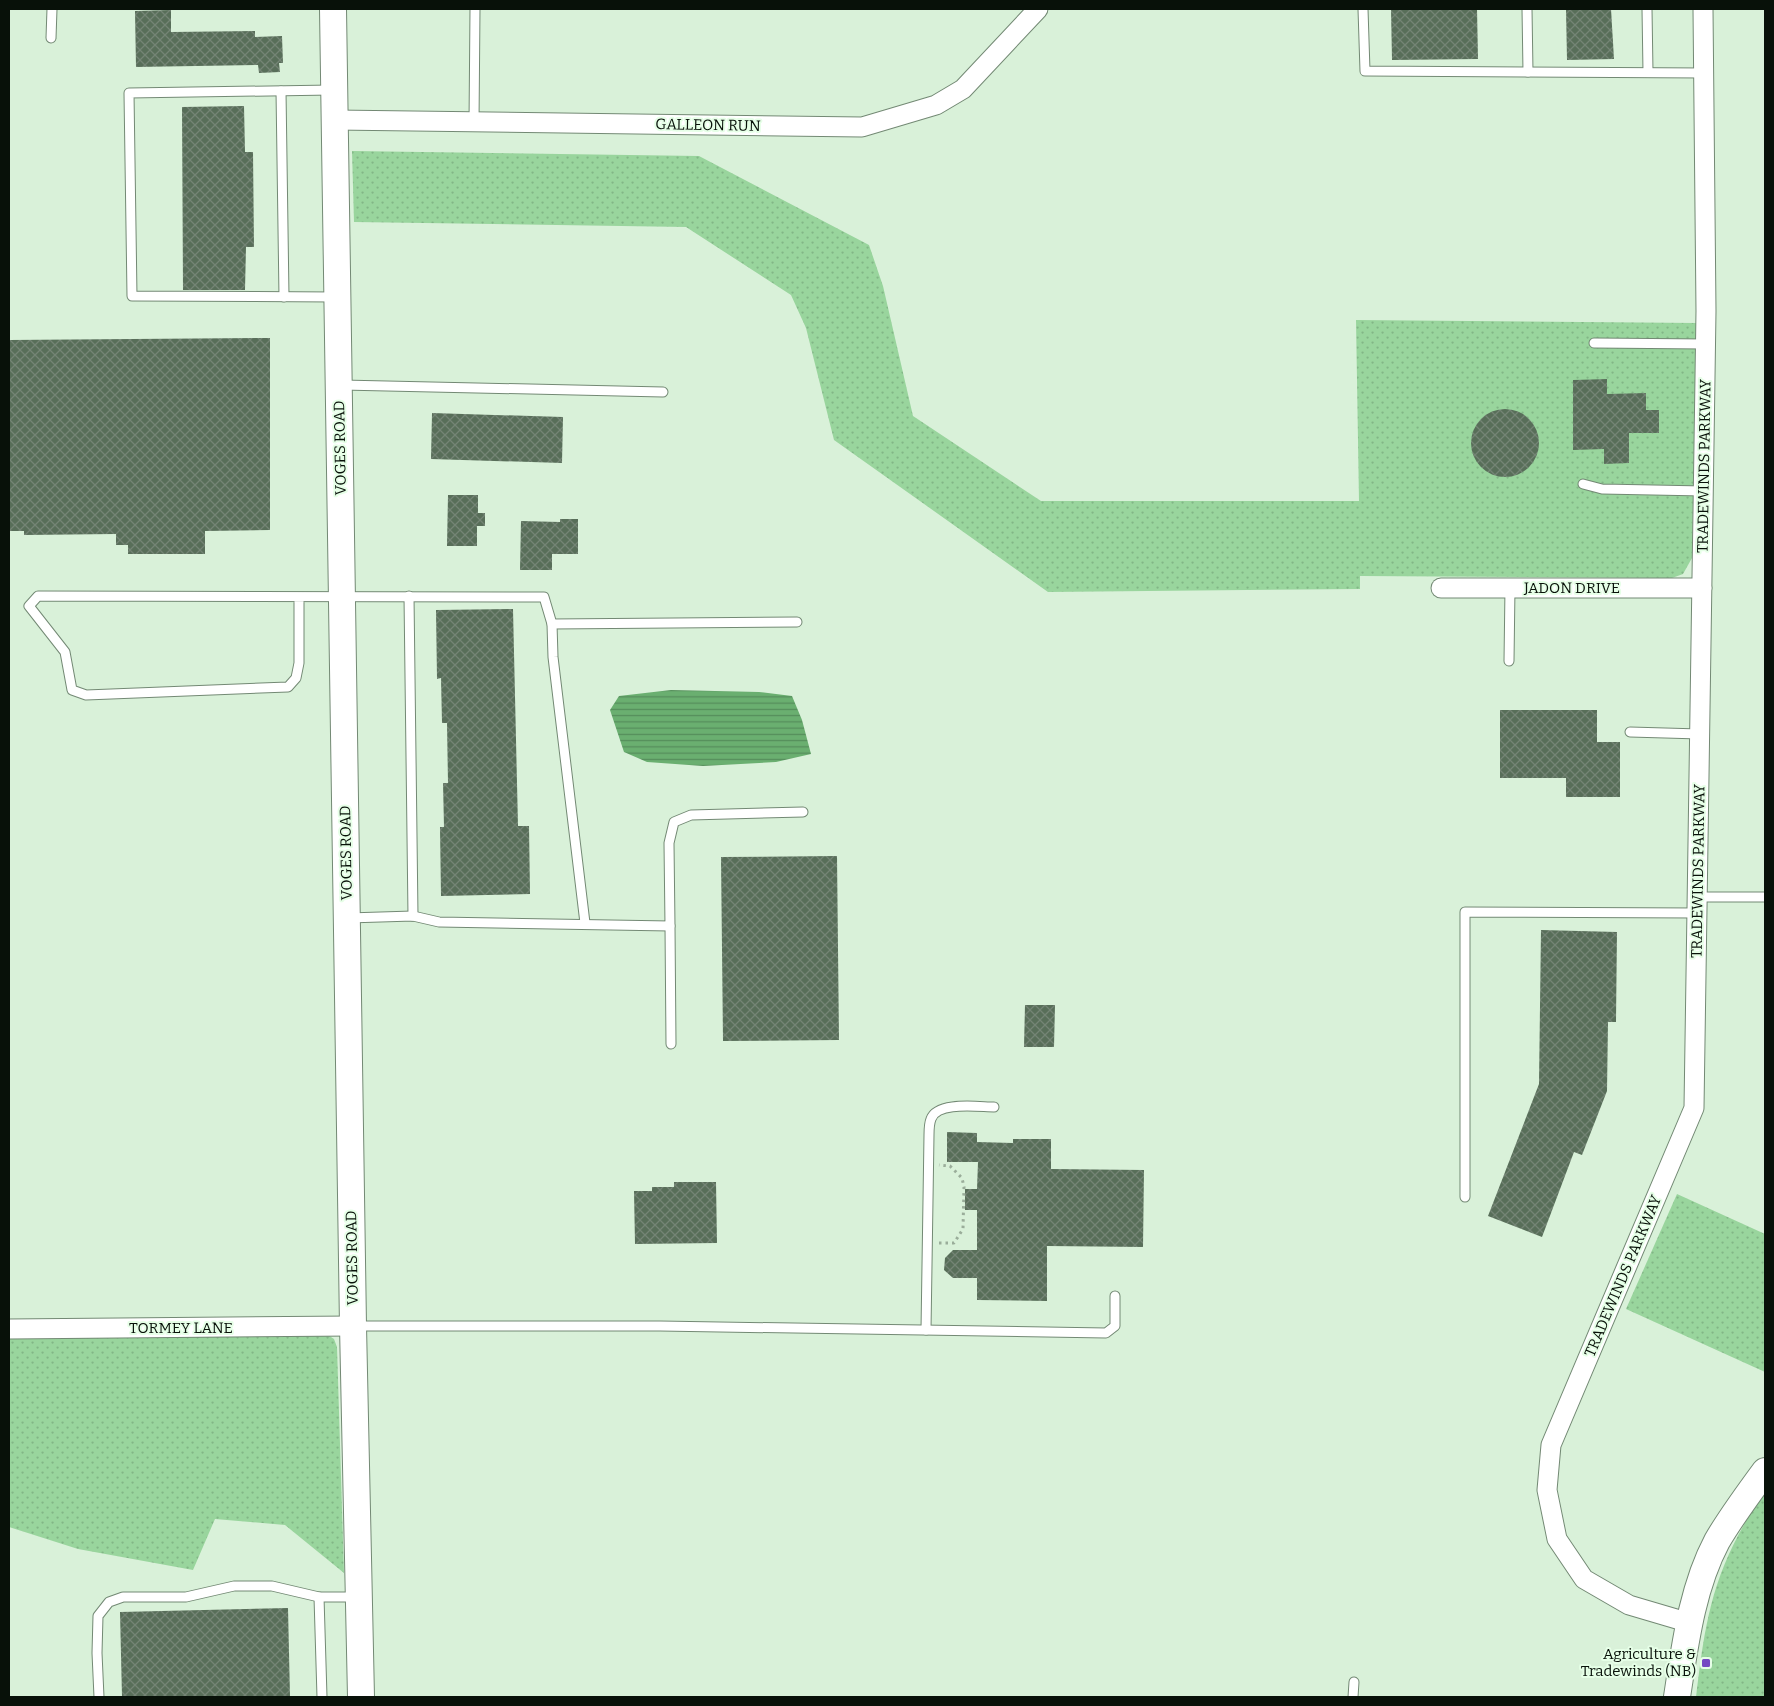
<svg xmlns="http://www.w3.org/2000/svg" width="1774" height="1706" font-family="Bitter,serif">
<defs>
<pattern id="grass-dots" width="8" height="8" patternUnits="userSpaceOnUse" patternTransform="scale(1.25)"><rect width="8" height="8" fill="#99d59d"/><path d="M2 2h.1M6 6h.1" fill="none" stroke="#82b686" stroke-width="1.8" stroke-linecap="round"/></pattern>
<pattern id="water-rules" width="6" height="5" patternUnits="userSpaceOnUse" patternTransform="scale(1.25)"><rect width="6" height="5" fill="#6aaf70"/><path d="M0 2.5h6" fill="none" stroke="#558d5a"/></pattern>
<pattern id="building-cross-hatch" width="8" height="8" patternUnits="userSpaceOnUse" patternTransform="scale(1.25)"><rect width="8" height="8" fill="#586e59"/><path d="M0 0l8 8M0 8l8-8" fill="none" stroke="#748475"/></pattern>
</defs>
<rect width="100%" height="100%" fill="#d9f1d9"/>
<g fill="url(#grass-dots)">
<polygon points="352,151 699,156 869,245 883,286 913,416 1041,501 1359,501 1356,320 1696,323 1692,558 1683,574 1672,578 1360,576 1360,589 1048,592 834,440 806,328 791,295 686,227 354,222"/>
<polygon points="1677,1194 1765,1234 1765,1372 1626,1309"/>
<polygon points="328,1335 334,1339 337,1347 344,1573 285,1525 215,1519 193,1570 78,1549 9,1527 9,1337"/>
<path d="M1765,1491V1697H1696C1706,1611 1715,1565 1765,1491Z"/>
</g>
<polygon fill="url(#water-rules)" points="671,690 759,692 792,696 802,720 811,754 776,762 703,766 647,762 624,752 610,710 619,696"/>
<g fill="url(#building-cross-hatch)">
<polygon points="1391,9 1477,9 1478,59 1392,60"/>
<polygon points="1566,9 1611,9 1614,59 1567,60"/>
<polygon points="171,10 171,32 255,31 255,37 282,36 283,63 279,63 280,72 259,73 258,65 136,67 135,11"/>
<polygon points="244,106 245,152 253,152 254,247 246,247 245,290 183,290 182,107"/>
<polygon points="270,338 270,530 205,531 205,554 128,554 128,545 116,545 116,534 24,535 24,531 9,531 9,340"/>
<polygon points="1607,379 1607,394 1646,393 1646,410 1659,410 1659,433 1629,433 1629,463 1604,464 1604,449 1573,450 1573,380"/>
<circle cx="1505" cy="443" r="34"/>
<polygon points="432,413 563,417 562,463 431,459"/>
<polygon points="448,495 478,495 478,513 485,513 485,526 477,526 477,546 447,546"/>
<polygon points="560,519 578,519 578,554 552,554 552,570 520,570 521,521 560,522"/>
<polygon points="513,609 518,826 529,826 530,894 441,896 440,827 444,827 443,783 448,783 447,723 442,723 441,678 437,679 436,610"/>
<polygon points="1500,710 1597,710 1597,742 1620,742 1620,797 1566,797 1566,778 1500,778"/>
<polygon points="837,856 839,1040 723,1041 721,857"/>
<polygon points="1541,930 1617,932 1616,1022 1608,1022 1607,1091 1582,1155 1574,1152 1542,1237 1488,1216 1539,1084"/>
<polygon points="1025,1005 1055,1005 1054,1047 1024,1047"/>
<polygon points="947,1132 977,1133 977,1142 1013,1143 1013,1139 1051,1139 1051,1169 1144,1170 1143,1247 1047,1246 1047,1301 977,1300 977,1278 953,1278 944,1270 945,1258 953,1250 977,1250 977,1210 965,1210 965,1189 977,1189 978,1162 947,1162"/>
<polygon points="674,1182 716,1182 717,1243 635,1244 634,1191 652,1191 652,1187 674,1187"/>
<polygon points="288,1608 290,1697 122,1697 120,1612"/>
</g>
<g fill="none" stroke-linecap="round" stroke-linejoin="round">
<defs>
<g id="lane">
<polyline points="1363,9 1365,71 1704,73"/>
<polyline points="1527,9 1528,72"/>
<polyline points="1647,9 1648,72"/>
<polyline points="51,38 52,9"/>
<polyline points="332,90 129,93 132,296 335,297"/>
<polyline points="281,91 284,297"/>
<polyline points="474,123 475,9"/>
<polyline points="1594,343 1706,344"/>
<polyline points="342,385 663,392"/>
<polyline points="1583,484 1602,489 1704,491"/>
<polyline points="409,596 413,916"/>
<polyline points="299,598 299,663 296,678 288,687 86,695 72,690 65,652 29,606 38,596 544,597 552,624 553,657 585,923"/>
<polyline points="552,624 797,622"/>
<polyline points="1509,661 1510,588"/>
<polyline points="1630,732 1700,734"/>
<polyline points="1697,897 1765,897"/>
<polyline points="348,918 413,916 439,922 670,926 669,843 674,822 691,815 803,812"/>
<polyline points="670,926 671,1044"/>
<polyline points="1465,1197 1465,912 1697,913"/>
<polyline points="356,1326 660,1326 1106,1333 1115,1326 1115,1296"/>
<path d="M926,1330L929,1135C929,1130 929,1124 931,1119C937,1101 979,1107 994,1107"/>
<polyline points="319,1597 322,1697"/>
<polyline points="99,1697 97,1653 98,1616 109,1602 123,1597 186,1597 234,1586 272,1586 319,1597 356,1597"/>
<polyline points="1353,1697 1354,1682"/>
</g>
<g id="street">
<polyline points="335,120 862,127 936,105 963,89 1038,9"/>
<polyline points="1441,588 1702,588"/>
<polyline points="9,1329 353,1326"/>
<polyline points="1690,1623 1629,1605 1584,1579 1557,1539 1547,1490 1551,1445 1694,1108 1706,311 1703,9"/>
</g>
<g id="secondary">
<polyline points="333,9 353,1326 361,1697"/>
<path d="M1677,1697C1685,1645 1692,1588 1717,1541C1731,1517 1748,1494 1765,1471"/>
</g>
</defs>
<use href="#lane" stroke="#738974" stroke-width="11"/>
<use href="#street" stroke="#738974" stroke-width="21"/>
<use href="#secondary" stroke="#738974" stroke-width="28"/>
<polyline stroke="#9aad9a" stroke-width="3" stroke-dasharray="2.5 4" stroke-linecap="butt" points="939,1243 954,1243 963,1229 964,1187 962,1178 950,1166 939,1165"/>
<use href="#lane" stroke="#fff" stroke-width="9"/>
<use href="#street" stroke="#fff" stroke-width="19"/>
<use href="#secondary" stroke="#fff" stroke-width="26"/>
</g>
<rect fill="#754ac2" stroke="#e6ffe7" stroke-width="2" x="1701" y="1658" width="10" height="10" rx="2.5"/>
<g text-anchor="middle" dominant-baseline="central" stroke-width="4" stroke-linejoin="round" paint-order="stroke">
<g font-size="15" fill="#081109" stroke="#e6ffe7">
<text transform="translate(708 125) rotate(1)">GALLEON RUN</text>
<text transform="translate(340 448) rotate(-91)">VOGES ROAD</text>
<text transform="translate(1704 466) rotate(-89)">TRADEWINDS PARKWAY</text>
<text x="1572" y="588">JADON DRIVE</text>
<text transform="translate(346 853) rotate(-91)">VOGES ROAD</text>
<text transform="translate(1698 871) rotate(-89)">TRADEWINDS PARKWAY</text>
<text transform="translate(352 1258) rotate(-91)">VOGES ROAD</text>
<text transform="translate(1623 1276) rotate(-67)">TRADEWINDS PARKWAY</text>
<text x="181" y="1328">TORMEY LANE</text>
</g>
<g font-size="15" fill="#081109" stroke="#e6ffe7" text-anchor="end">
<text x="1696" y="1654">Agriculture &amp;<tspan x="1696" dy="17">Tradewinds (NB)</tspan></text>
</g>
</g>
<rect width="1774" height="1706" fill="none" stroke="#081109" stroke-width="20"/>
</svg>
